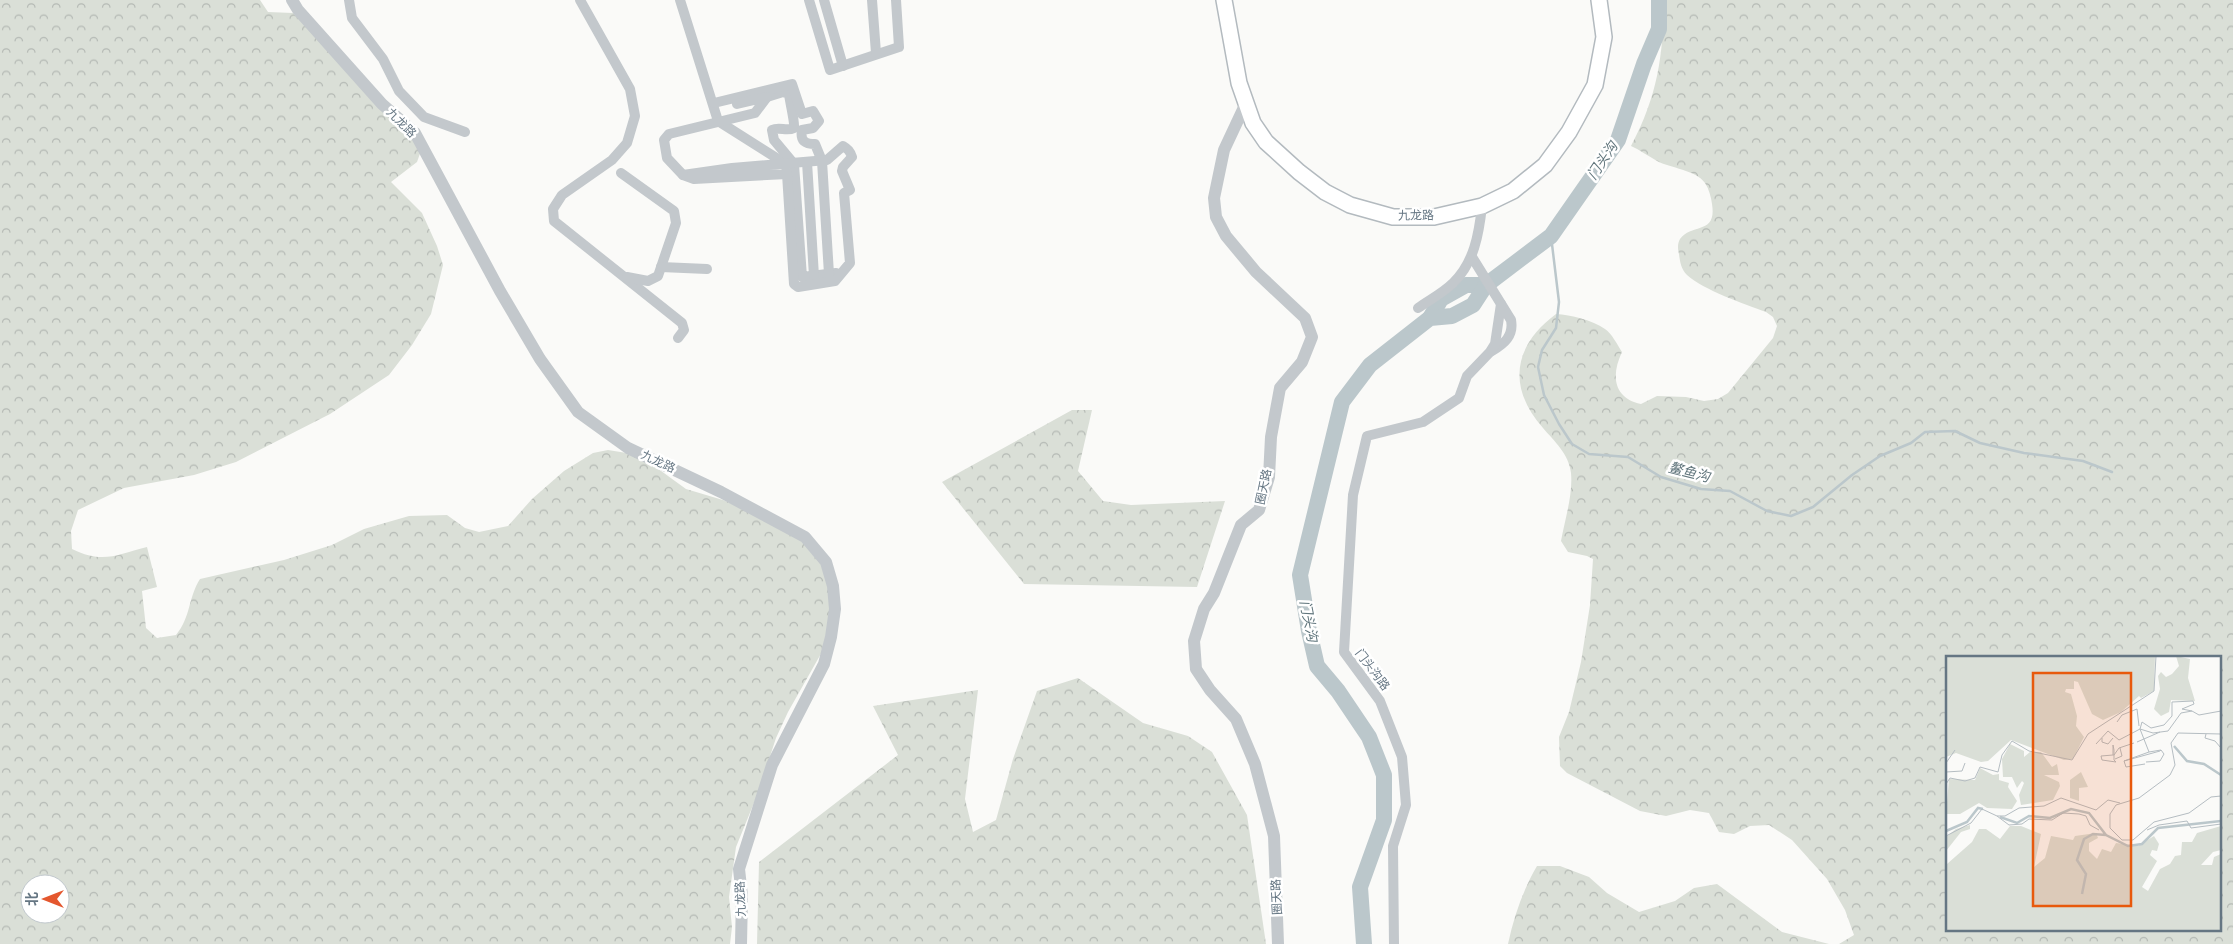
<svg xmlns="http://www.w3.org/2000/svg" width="2233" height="944" font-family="'Source Sans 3','Noto Sans SC',sans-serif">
<defs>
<pattern id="forest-crowns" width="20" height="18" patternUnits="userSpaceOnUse" patternTransform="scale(1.25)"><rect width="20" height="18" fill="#dadfd7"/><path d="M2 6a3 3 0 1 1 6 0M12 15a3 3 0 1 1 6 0" fill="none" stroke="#b4b9b4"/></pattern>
</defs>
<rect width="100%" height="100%" fill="#fafaf8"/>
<g fill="url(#forest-crowns)" fill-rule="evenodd">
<path d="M0,0H260L268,12L293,13L423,145L417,162L391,182L422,213L437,246L443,265L431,314L412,345L389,375L330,414L236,462L194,475L124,488L78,510L71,531L72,549C103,564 116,555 147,547L157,587L142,591L146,628L157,638L176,635C191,617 188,598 200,579L284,560L332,545L364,529L409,516L447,515L465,528L479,532L508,526L532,499L564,471L593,453L608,450L639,455L686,489L723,500L792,530L833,571L827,643L788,712L776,738L758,793L736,847L729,897L732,927L730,944H0ZM30,884H60V914H30Z"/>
<path d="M1664,0H2233V944H1839L1854,935L1845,910L1827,879L1792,840L1769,825L1750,826L1734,834L1719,832L1709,813L1690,810L1666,816L1640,811L1567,773L1560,766L1559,737L1569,712L1581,662L1590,605L1593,559L1587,556L1568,552L1561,541C1565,519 1573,495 1571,473C1569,454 1554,441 1543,428C1507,387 1513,346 1556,314C1571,315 1592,320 1605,329C1612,334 1617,344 1622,352C1611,375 1613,398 1641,404L1657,396L1686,397L1704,401L1718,399L1728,393L1773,338L1777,326L1773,317L1766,312C1745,304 1703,290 1687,275C1681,269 1680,262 1679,254C1678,250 1677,244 1680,239C1692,223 1717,235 1712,204C1711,197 1709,189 1705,183C1696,170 1670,168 1657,161C1648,156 1640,150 1631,146C1658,95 1663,56 1664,0ZM1947,658H2219V930H1947Z"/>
<polygon points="1072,410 1092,410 1078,471 1103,501 1131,505 1225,501 1197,587 1024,584 942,482"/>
<polygon points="1078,678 1143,723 1188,736 1212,752 1247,815 1266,944 757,944 759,862 898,755 873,706 978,690 965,799 973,832 996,820 1013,759 1037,691"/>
<path d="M1537,866H1560L1589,877L1607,893L1639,912L1675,901L1694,888L1717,884L1782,932L1829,944H1508C1514,916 1523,890 1537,866Z"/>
</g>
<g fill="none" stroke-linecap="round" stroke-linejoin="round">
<polyline stroke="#bbc7cb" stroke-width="2.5" points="1551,236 1559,302 1556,328 1542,350 1538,367 1544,395 1559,424 1572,444 1589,454 1628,457 1661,477 1701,489 1730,491 1767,511 1791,516 1813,507 1852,475 1880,456 1911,443 1925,432 1955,431 1980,443 2024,453 2083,461 2112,472"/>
<g stroke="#bbc7cb" stroke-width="16">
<polyline points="1430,318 1441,299 1466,285 1486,285"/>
<polyline points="1364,944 1360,887 1384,820 1384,775 1369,737 1338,691 1317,666 1309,631 1300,575 1342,402 1370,365 1430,318 1452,316 1473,305 1486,285 1551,236 1618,140 1644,64 1659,29 1659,0"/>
</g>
<defs>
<polyline id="secondary" points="1224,0 1239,83 1253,123 1266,142 1299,172 1325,192 1350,205 1393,217 1434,217 1482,206 1513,191 1545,165 1569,132 1595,85 1604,37 1599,0"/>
</defs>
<use href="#secondary" stroke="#b3babf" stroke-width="18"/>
<g stroke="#c3c8cc" stroke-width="10">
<polyline points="349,0 352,18 383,59 399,91 424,117 465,132"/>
<polyline points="580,0 630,89 635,116 627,143 612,160 562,195 553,209 554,221 682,323 684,330 678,338"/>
<polyline points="680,0 718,121 786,164"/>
<polyline points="809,0 830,70 899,47 896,0"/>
<polyline points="824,0 843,66"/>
<polyline points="872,0 876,53"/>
<path d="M767,97L783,92L789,94C790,103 795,122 794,128C786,132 780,126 772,130L774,140L794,164L802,277L836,273"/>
<path d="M714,103L792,84L802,114L813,111L819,121L813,128L802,130C800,141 805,144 815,144L822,161L829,274"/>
<polyline points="807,162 814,276"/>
<path d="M786,164L787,174L794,284L798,287L835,281L850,263L844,193L850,190L842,171L843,167L852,157C850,151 848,149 843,146L827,160L732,168L683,175L694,179L787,174"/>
<polyline points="621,173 674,211 676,223 658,276 648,281 627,277"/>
<polyline points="683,175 667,158 664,140 669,134 755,113 767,97 737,104"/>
<path d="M1472,257L1511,320C1514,336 1504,344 1492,351"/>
<polyline points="661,267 707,269"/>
<path d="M1418,308C1429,300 1443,293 1453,283C1474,263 1479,234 1482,206"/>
<polyline points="1394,944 1393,846 1406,805 1402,757 1380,701 1344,652 1353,495 1367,436 1423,422 1459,398 1467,376 1490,352 1495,344 1501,304"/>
</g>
<g stroke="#c3c8cc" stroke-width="12">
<polyline points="292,0 298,10 382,104 415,133 500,291 540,359 578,412 628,448 721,492 805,537 826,562 833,586 835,609 831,637 824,664 772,765 739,869 742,896 741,944"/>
<polyline points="1246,103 1224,150 1214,198 1216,217 1226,236 1256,272 1305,318 1312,337 1302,362 1280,388 1271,437 1269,477 1259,510 1241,525 1214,593 1204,609 1194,641 1196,669 1210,690 1236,719 1255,764 1274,836 1278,944"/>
</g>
<use href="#secondary" stroke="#fff" stroke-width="15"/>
</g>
<g text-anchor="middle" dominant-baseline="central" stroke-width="5" stroke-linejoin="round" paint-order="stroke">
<g font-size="12" fill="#657683" stroke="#fff">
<text transform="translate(401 123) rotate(45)">九龙路</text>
<text transform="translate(1416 216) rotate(-1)">九龙路</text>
<text transform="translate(658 462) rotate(25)">九龙路</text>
<text transform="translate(1264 487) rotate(-78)">圈天路</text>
<text transform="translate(1372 670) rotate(53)">门头沟路</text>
<text transform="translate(1277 897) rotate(-93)">圈天路</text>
<text transform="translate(741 899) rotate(-92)">九龙路</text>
</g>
<g font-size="14" font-style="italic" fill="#60757c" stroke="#fff">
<text transform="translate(1603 161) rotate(-56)">门头沟</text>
<text transform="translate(1689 473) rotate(14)">鳌鱼沟</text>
<text transform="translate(1308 621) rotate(79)">门头沟</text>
</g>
</g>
<g transform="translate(1946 656)">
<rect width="275" height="275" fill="#fafaf8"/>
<path d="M0,0H209L208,35L195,42L193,40L175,56L157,64L146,58L132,26L128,25V33H120L119,36L125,38L131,60L130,70L138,81L127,103L118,104L65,84L42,105L35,106L10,97L0,101ZM230,0L244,3L242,22L249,45L225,44L223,56L215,60L208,53L214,33L212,20L215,16L220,21L226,18L233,10ZM64,88L78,95V101L84,96H95L106,111L111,108L113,119H98L113,126L114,130L107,144L75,149L73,139L78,127L76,125L71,132L66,121H57L56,103ZM34,112L47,119L53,118V124L63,127L62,131L71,145L66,153L41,152L33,147L14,158H0L3,123L29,124ZM135,116L142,131L133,132V145L124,142V124ZM24,169V173L15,176L0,195V181L10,173ZM64,170H75L95,178L88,211L99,202L105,180L127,184L129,180L150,177L152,182L143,187V195L151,203L156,193L165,196L170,187L192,190L208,180L213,188L211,195L206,194L204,199L211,205L196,231L202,235L214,213L224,208L229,200L235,199L236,186H246L251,177L275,170V194L267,196L255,209H266L268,201L275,198V275H0L1,208L26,186L33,173H40L54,183Z" fill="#dadfd7"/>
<path fill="none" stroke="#bbc7cb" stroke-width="2.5" d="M228,90L241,105L258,108L275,119M54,161L71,167L83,160L104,162L125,153L143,157L160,179L182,190L196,188L212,172L275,165M0,175L21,166L32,152L37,153M136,238L140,218L131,204L138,183L147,178L160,179"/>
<path fill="none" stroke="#b5bdc2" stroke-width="1" d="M246,55L253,59L275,55M171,66L176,59L191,53L193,70M260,78L259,82L269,85L275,92M275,78L232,77L225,87L229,109L224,119L193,142L170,149L164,158V172L176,184H187L208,166L243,157L265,141L275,140M156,82V86L162,88L167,82M191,86L214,76M150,88L162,75L173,84L194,73L196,66L205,72L218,69L226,60V46L247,45L248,48L236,53L246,55L235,57L222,75L207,77L194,73L203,96M215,94L214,95L178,105L203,96ZM167,99V89L168,94V104L170,106L156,104L155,100L167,99H168L173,92L188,87M169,103L176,100L174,92M178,105L180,111L199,108M200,106L214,105L218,98L215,94M0,107L9,94M0,116L16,115L19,107M0,128L4,122L19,125L29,122L34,111L52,116L56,99L66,85L83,95L126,104L142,78L208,35L210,0M51,160L63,169L76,168L83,163L106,164L117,157L133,158L140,160L144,169L153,174M201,174L213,169L241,165L245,172L275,168M0,180L25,167L36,153L51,160H59L73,152L98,150L115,142L150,154L162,144L174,147"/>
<path fill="#e8590c" fill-opacity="0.15" stroke="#e8590c" stroke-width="2.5" d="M87,17H185V250H87Z"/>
<rect width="275" height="275" fill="none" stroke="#657683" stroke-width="2.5"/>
</g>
<g transform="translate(45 899) rotate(270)"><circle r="24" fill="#ffffff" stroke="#c1c8cd"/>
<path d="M0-4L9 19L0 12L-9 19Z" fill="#e4572e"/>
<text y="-8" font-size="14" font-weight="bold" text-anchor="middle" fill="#657683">北</text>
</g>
</svg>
